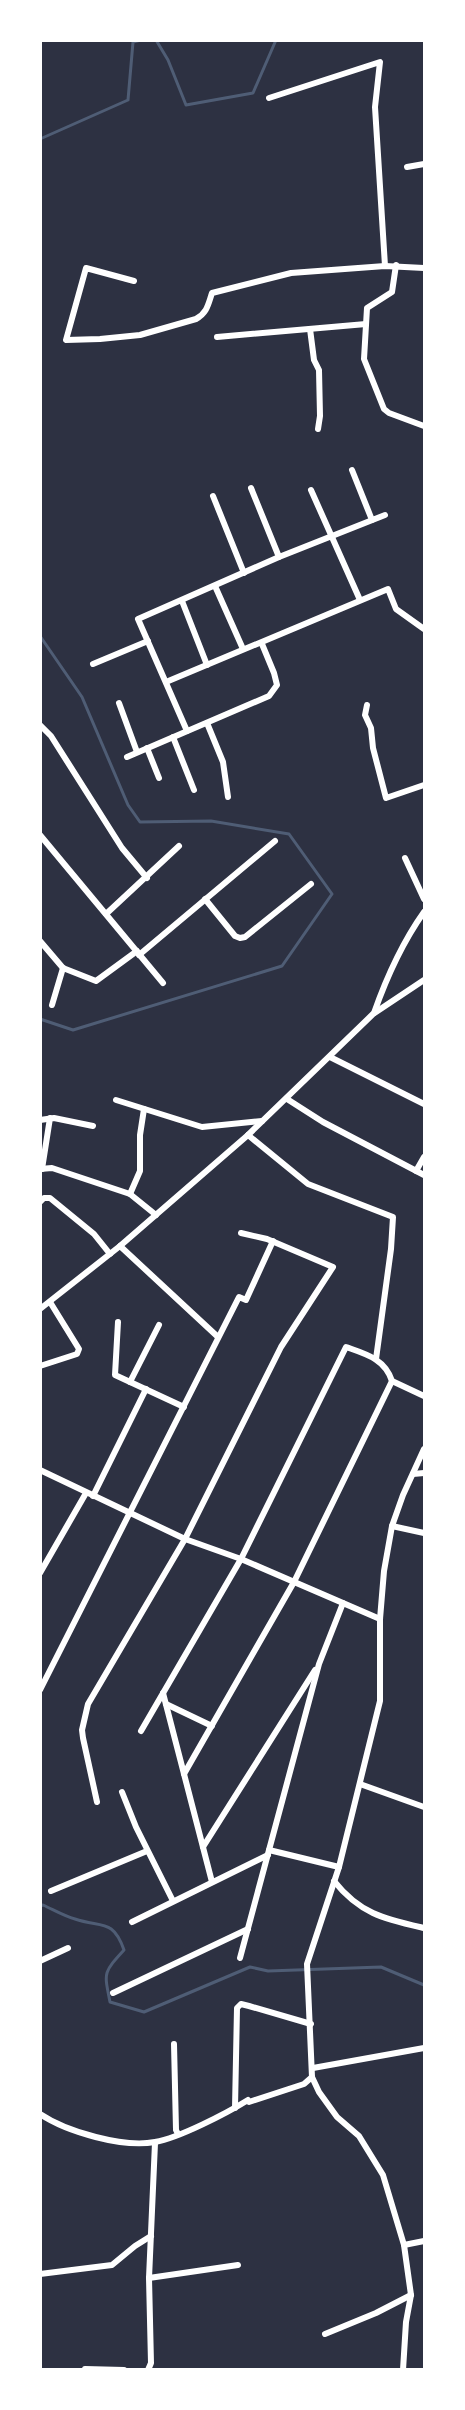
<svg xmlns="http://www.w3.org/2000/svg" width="465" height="2410" font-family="'Asap Condensed',sans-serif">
<rect width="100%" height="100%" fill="#2d3142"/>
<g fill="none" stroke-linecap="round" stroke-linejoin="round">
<g stroke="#4f5d75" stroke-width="3">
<polyline points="156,40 168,60 186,105 253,93 276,40"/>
<polyline points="40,139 128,100 133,42 141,40"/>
<polyline points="40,636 82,697 128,805 140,822 211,821 289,834 332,894 282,966 73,1030 40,1019"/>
<path d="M40,1906L43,1905C54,1910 64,1916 75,1919C101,1928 113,1918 124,1950C103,1973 104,1972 110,2002L144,2012L250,1967L268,1971L381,1967L424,1985"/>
</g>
<g stroke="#fff" stroke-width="6">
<polyline points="269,98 380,62 375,107 385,266"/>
<polyline points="407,167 424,164"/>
<polyline points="396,265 392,292 367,308 364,359 384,409 389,413 424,426"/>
<path d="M134,281L86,268L66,340L100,339L140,335L196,319C207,313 208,305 212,293L291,273L385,266L424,268"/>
<polyline points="310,329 314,360 319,370 320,416 318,429"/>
<polyline points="217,337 366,324"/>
<polyline points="352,470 372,520"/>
<polyline points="251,488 279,557"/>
<polyline points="311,490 360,600"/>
<polyline points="213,496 244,573"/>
<polyline points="215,586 243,649"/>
<polyline points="182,601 207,665"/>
<polyline points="93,664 148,641"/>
<polyline points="166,682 388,589 396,609 424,629"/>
<polyline points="119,703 137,752"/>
<polyline points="367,705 365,715 371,728 373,748 386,798 424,785"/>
<polyline points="207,723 223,762 228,797"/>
<polyline points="40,725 51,736 122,848 147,878"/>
<polyline points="187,731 138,619 279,557 385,515"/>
<polyline points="173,737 194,790"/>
<polyline points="147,748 159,778"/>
<polyline points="127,757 269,696 277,685 274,673 262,644"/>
<polyline points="40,835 163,983"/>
<polyline points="405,858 424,899"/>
<polyline points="205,899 235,936 240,938 245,937 311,884"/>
<polyline points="106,914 179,846"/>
<polyline points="40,941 63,968 96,981 137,951"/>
<polyline points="139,955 275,841"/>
<polyline points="52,1005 63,968"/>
<path d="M374,1013C387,976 402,943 424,912"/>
<polyline points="330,1057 424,1104"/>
<polyline points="287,1099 323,1122 424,1175"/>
<polyline points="116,1100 202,1127 262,1121"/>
<polyline points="40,1120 54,1118 93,1126"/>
<polyline points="248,1135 308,1184 393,1217 391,1249 376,1359"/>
<polyline points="40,1169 52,1168 130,1194 156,1215"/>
<polyline points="42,1169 50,1118"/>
<polyline points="416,1171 424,1157"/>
<polyline points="130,1194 140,1171 140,1135 144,1109"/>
<polyline points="40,1202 44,1198 50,1198 94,1234 110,1254"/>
<polyline points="120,1246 218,1337"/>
<polyline points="40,1309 120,1246 248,1135 373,1014 424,980"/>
<polyline points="118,1322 115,1375 184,1407"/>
<polyline points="40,1366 77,1354 79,1349 50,1302"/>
<polyline points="130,1382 159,1325"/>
<polyline points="40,1470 185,1539 241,1559 380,1619"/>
<polyline points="413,1474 424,1473"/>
<polyline points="93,1496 146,1389"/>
<polyline points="392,1526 424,1533"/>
<polyline points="40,1573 86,1493"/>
<polyline points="40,1690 239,1297 246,1300 273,1241"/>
<polyline points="163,1693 212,1882"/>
<polyline points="166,1704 212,1726"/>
<path d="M141,1731L241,1559L346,1347C366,1354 385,1359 392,1381L424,1396"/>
<polyline points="184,1774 294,1582 392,1381"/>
<polyline points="360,1784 424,1807"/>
<polyline points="122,1792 136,1827 173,1901"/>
<polyline points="97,1802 83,1738 82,1730 88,1704 185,1539 281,1347 333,1267 267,1239 241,1233"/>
<polyline points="203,1847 315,1670"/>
<polyline points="269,1850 339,1867"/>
<path d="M334,1881C360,1914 385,1919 424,1928"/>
<polyline points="51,1891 147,1851"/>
<polyline points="132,1922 268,1855"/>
<polyline points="240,1958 319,1664 343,1603"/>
<polyline points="40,1961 68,1948"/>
<polyline points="113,1993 248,1929"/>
<polyline points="174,2044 176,2130 178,2134"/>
<polyline points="313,2068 424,2048"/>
<polyline points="312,2077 319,2092 337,2117 359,2136 383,2175 404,2245 411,2295 406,2322 403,2370"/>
<polyline points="235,2108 237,2008 241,2004 249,2006 311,2024"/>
<path d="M40,2114C67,2132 123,2148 155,2142C179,2138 227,2113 248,2100L249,2102L304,2084L312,2077L307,1964L339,1867L380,1701V1619L384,1571L392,1526L403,1495L424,1449"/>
<polyline points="404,2245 424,2241"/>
<polyline points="40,2274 112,2265 135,2246 151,2236"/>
<polyline points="149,2278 238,2265"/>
<polyline points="325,2334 376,2313 411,2295"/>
<polyline points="85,2369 124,2370"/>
<polyline points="148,2370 151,2363 149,2278 155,2143"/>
</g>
</g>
<rect width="465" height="2410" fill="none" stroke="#ffffff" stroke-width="84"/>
</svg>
